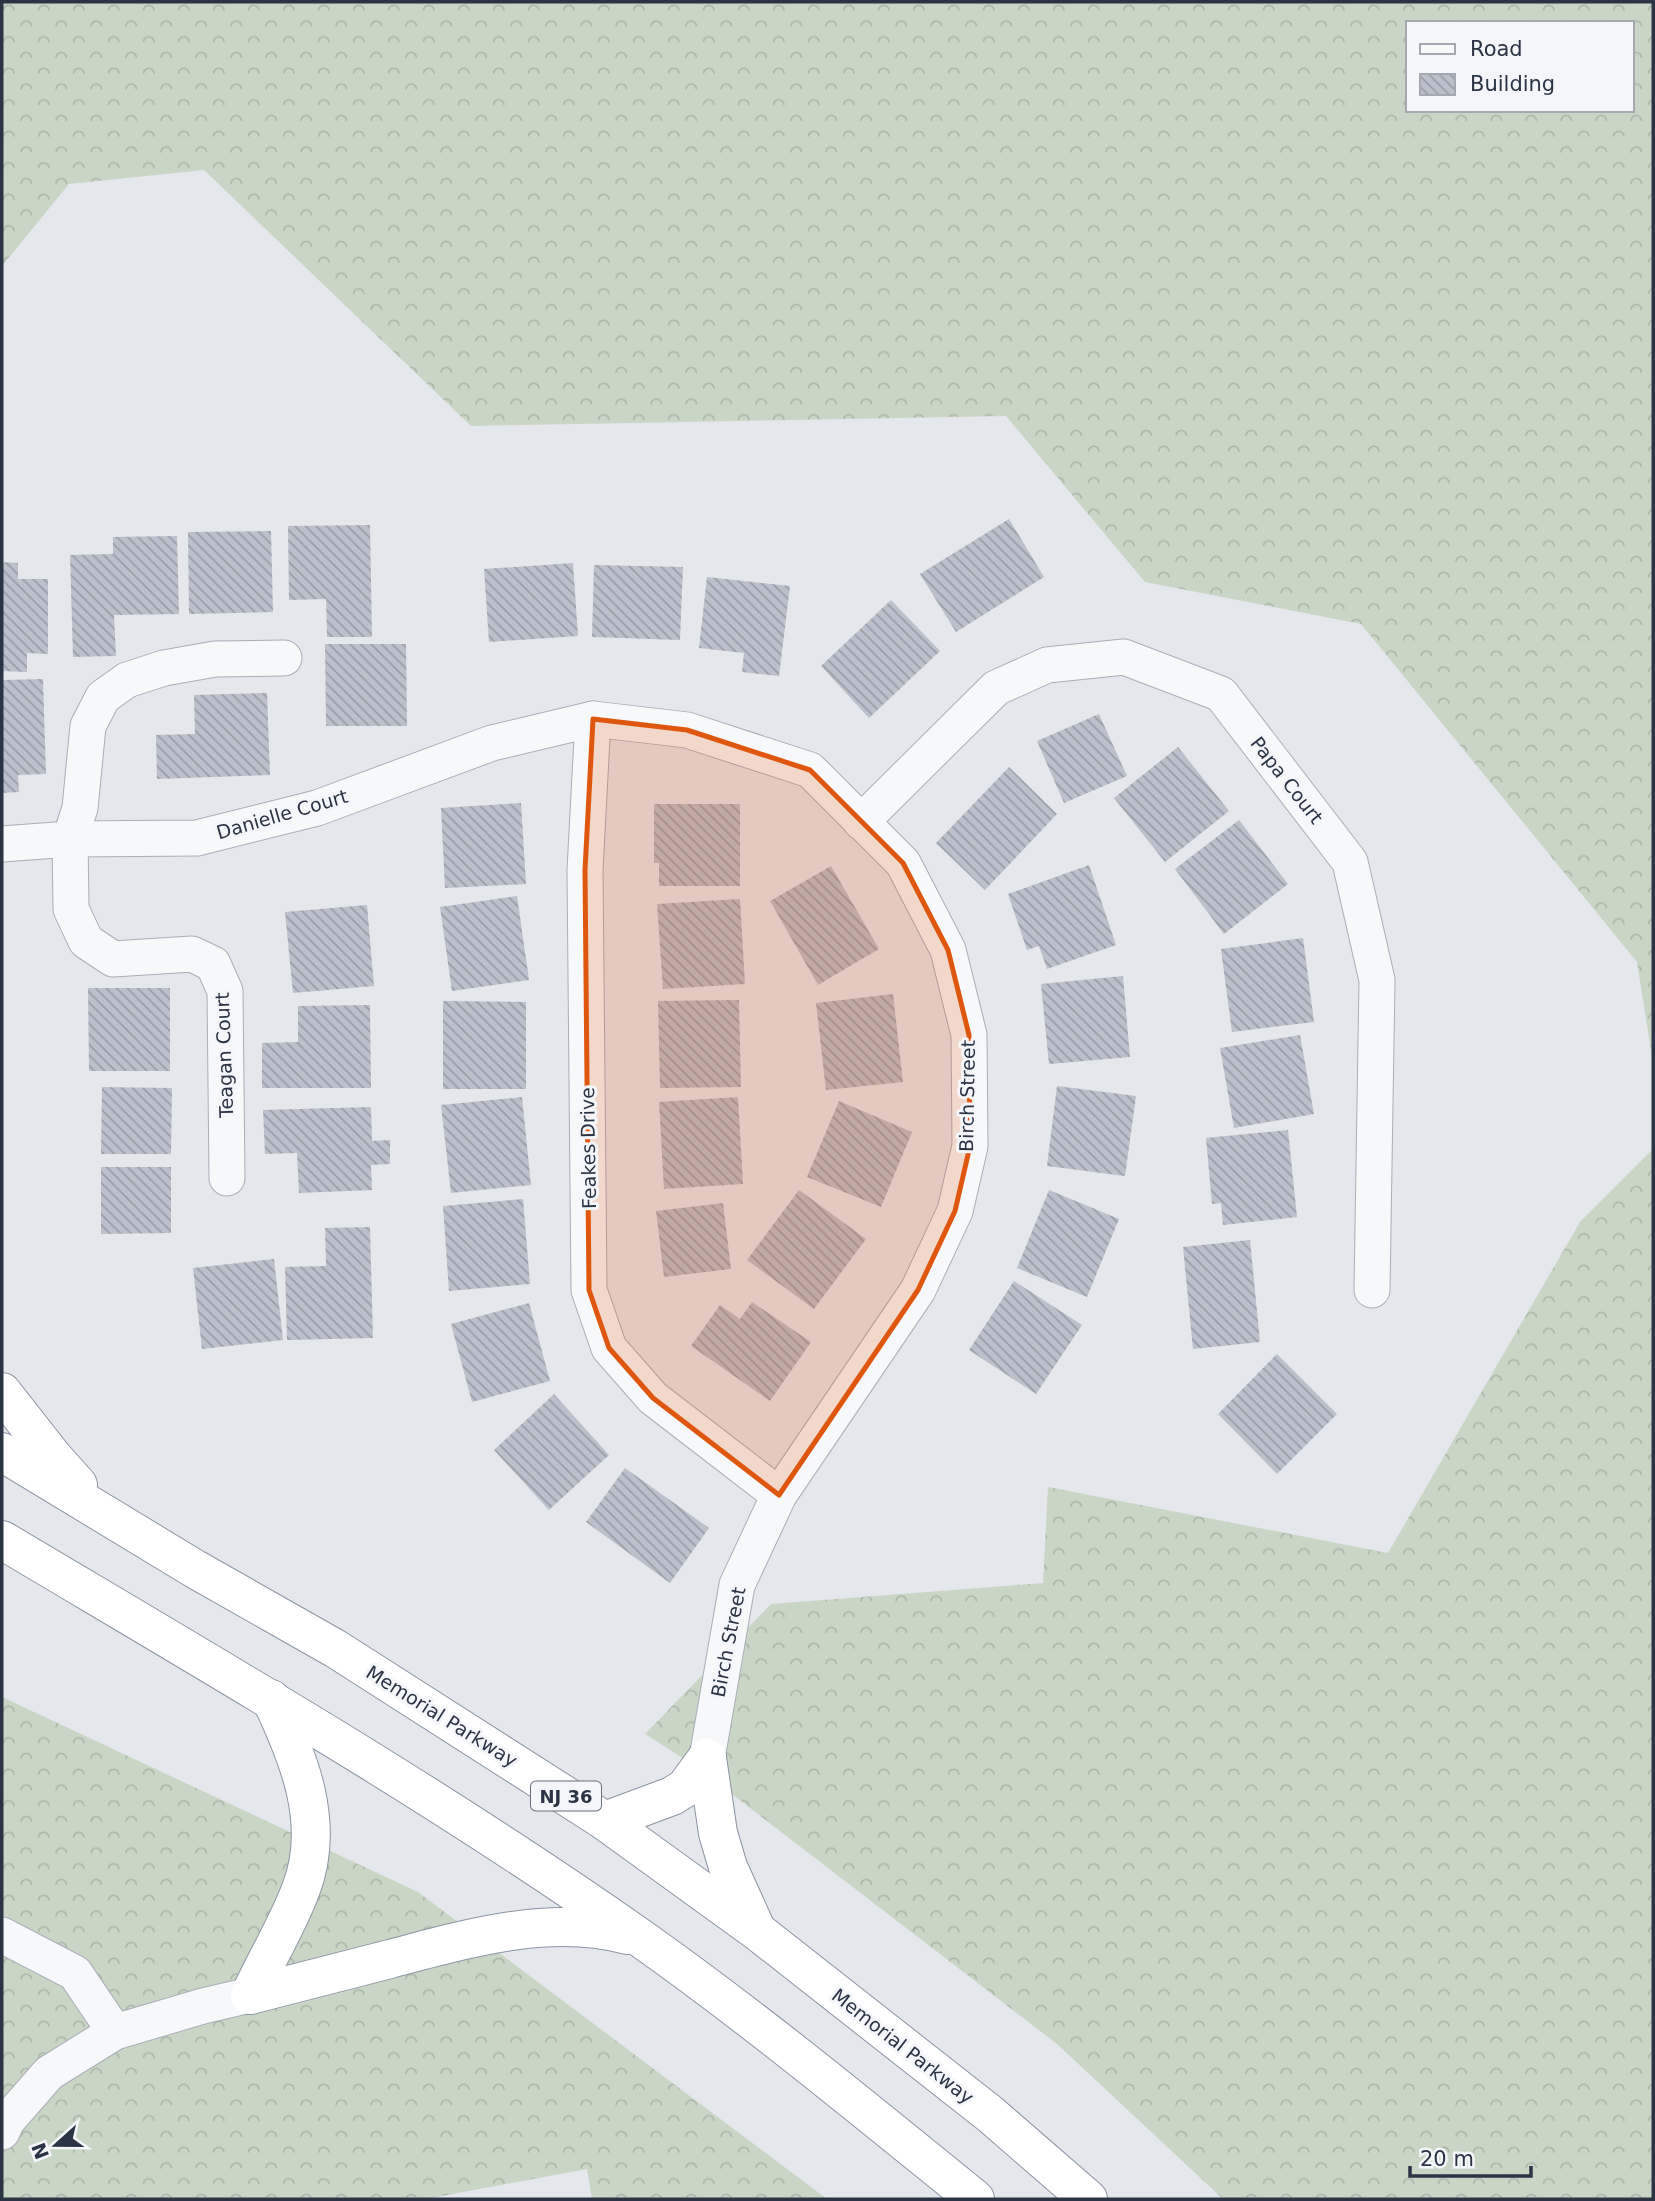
<svg xmlns="http://www.w3.org/2000/svg" width="1655" height="2201" font-family="'DejaVu Sans',sans-serif">
<defs>
<pattern id="forest-crowns" width="20" height="18" patternUnits="userSpaceOnUse" patternTransform="scale(1.75)"><rect width="20" height="18" fill="#c9d6c5"/><path d="M2 6a3 3 0 1 1 6 0M12 15a3 3 0 1 1 6 0" fill="none" stroke="#adb8ab"/></pattern>
<pattern id="building-back-hatch" width="6" height="6" patternUnits="userSpaceOnUse" patternTransform="scale(1.75)"><rect width="6" height="6" fill="#bbc0ca"/><path d="M-1 5l2 2M0 0l6 6M5-1l2 2" fill="none" stroke="#989da6"/></pattern>
</defs>
<rect width="100%" height="100%" fill="#e4e7ec"/>
<g fill="url(#forest-crowns)" fill-rule="evenodd">
<path d="M2,2H1653V1063L1637,962L1361,624L1145,582L1006,416L471,426L204,170L69,184L2,266ZM1408,23H1632V110H1408Z"/>
<polygon points="1653,1149 1653,2199 1223,2199 1057,2044 698,1768 645,1734 771,1604 1043,1583 1048,1487 1388,1553 1580,1222"/>
<polygon points="2,1697 418,1892 827,2199 592,2199 587,2169 426,2199 2,2199"/>
</g>
<g fill="url(#building-back-hatch)">
<polygon points="1009,519 1044,577 956,632 920,574"/>
<polygon points="370,525 372,637 327,637 326,599 289,600 288,526"/>
<polygon points="271,531 273,612 189,614 188,532"/>
<polygon points="177,536 179,614 114,615 116,656 73,657 70,555 113,554 113,537"/>
<polygon points="2,562 18,563 18,579 48,579 48,654 27,653 27,672 2,671"/>
<polygon points="573,563 578,636 489,642 484,569"/>
<polygon points="594,565 683,567 680,640 592,637"/>
<polygon points="707,577 790,586 779,676 742,672 744,653 699,648"/>
<polygon points="891,600 940,651 869,718 821,666"/>
<polygon points="325,644 406,644 407,726 326,726"/>
<polygon points="43,679 46,774 18,775 19,792 2,793 2,680"/>
<polygon points="267,693 270,775 157,779 156,735 195,734 194,695"/>
<polygon points="1099,714 1127,776 1064,803 1037,741"/>
<polygon points="1178,747 1229,811 1165,862 1114,798"/>
<polygon points="1009,767 1057,814 985,890 936,843"/>
<polygon points="521,803 526,884 445,888 441,808"/>
<polygon points="654,804 740,804 740,886 659,886 659,863 654,863"/>
<polygon points="1239,820 1288,884 1224,934 1175,869"/>
<polygon points="1089,865 1116,945 1047,969 1039,946 1027,950 1008,894"/>
<polygon points="831,866 879,949 818,985 770,901"/>
<polygon points="517,896 529,980 452,991 440,907"/>
<polygon points="740,899 745,984 663,989 657,904"/>
<polygon points="367,905 374,986 293,993 285,912"/>
<polygon points="1303,938 1314,1022 1232,1032 1221,949"/>
<polygon points="1123,976 1130,1057 1049,1064 1041,984"/>
<polygon points="88,988 170,988 170,1071 89,1071"/>
<polygon points="893,994 903,1082 826,1090 816,1003"/>
<polygon points="739,1000 741,1087 660,1088 658,1001"/>
<polygon points="443,1001 526,1002 526,1089 443,1089"/>
<polygon points="370,1005 371,1088 262,1088 262,1043 298,1042 298,1006"/>
<polygon points="1300,1035 1314,1114 1234,1128 1220,1048"/>
<polygon points="1057,1086 1136,1096 1125,1176 1047,1166"/>
<polygon points="102,1087 172,1088 171,1154 101,1154"/>
<polygon points="522,1097 531,1185 451,1193 441,1105"/>
<polygon points="738,1097 743,1184 664,1189 659,1102"/>
<polygon points="839,1101 912,1132 881,1207 807,1177"/>
<polygon points="371,1107 372,1141 390,1140 390,1164 371,1165 372,1190 299,1193 297,1153 265,1154 263,1110"/>
<polygon points="1288,1130 1297,1217 1223,1225 1221,1203 1212,1204 1206,1138"/>
<polygon points="101,1167 171,1167 171,1233 101,1234"/>
<polygon points="799,1190 866,1239 814,1309 747,1260"/>
<polygon points="1049,1190 1119,1219 1087,1297 1017,1268"/>
<polygon points="523,1199 530,1284 449,1291 443,1206"/>
<polygon points="723,1203 731,1269 664,1277 656,1211"/>
<polygon points="370,1227 373,1338 287,1340 285,1267 326,1266 325,1228"/>
<polygon points="1250,1240 1260,1342 1193,1349 1183,1247"/>
<polygon points="274,1259 283,1340 202,1349 193,1268"/>
<polygon points="1014,1281 1082,1325 1036,1394 969,1350"/>
<polygon points="752,1302 811,1342 770,1401 691,1346 720,1305 740,1319"/>
<polygon points="529,1303 550,1381 472,1402 451,1324"/>
<polygon points="1277,1354 1337,1414 1277,1474 1218,1414"/>
<polygon points="554,1394 609,1455 549,1510 494,1450"/>
<polygon points="625,1468 709,1528 670,1583 586,1522"/>
</g>
<g fill="none" stroke-linecap="round" stroke-linejoin="round">
<defs>
<g id="minor">
<polyline points="593,719 585,870 589,1290 609,1348 653,1398 779,1495"/>
<polyline points="861,822 996,688 1047,665 1124,657 1221,694 1350,862 1377,980 1372,1290"/>
<polyline points="2,844 70,839 197,838 317,808 492,743 593,719 687,730 810,770 903,863 948,950 969,1035 970,1146 955,1211 918,1290 779,1495 737,1585 707,1758"/>
<polyline points="227,1178 225,991 213,964 192,954 113,959 86,941 71,909 70,839 80,808 88,726 103,697 127,680 164,668 215,659 284,658"/>
<polyline points="2,1935 75,1973 115,2032"/>
<polyline points="2,2132 7,2121 49,2073 115,2032 203,2006 250,1995"/>
</g>
<g id="trunk">
<polyline points="2,1392 53,1457 78,1485"/>
<polyline points="2,1452 195,1569 336,1649 605,1821 757,1931 990,2114 1088,2199"/>
<path d="M2,1540C217,1668 434,1793 639,1937C755,2019 865,2110 975,2199"/>
<polyline points="707,1758 718,1833 728,1867 756,1929"/>
<polyline points="605,1821 672,1796 685,1788 707,1758"/>
<path d="M250,1995C296,1983 343,1971 390,1959C466,1939 549,1914 627,1935"/>
<path d="M250,1995C266,1960 287,1926 301,1889C326,1824 299,1758 271,1699"/>
</g>
</defs>
<use href="#minor" stroke="#a9aeb7" stroke-width="37"/>
<use href="#trunk" stroke="#8b94a3" stroke-width="40"/>
<use href="#minor" stroke="#f7f8fa" stroke-width="35"/>
<use href="#trunk" stroke="#fff" stroke-width="38"/>
</g>
<path fill="#df570f" fill-opacity="0.2" stroke="#df570f" stroke-width="5" stroke-linejoin="round" d="M593,719L687,730L810,770L903,863L948,950L969,1035L970,1146L955,1211L918,1290L779,1495L653,1398L609,1348L589,1290L585,870Z"/>
<g text-anchor="middle" dominant-baseline="central" stroke-width="6" stroke-linejoin="round" paint-order="stroke">
<rect fill="#f4f6f9" stroke="#676e7b" stroke-width="2" x="531" y="1781.5" width="70" height="29" rx="5"/>
<g font-size="18" font-weight="bold" fill="#2b3445">
<text x="566" y="1796">NJ 36</text>
</g>
<g font-size="19" fill="#2b3445" stroke="#f4f6f9">
<text transform="translate(1287 780) rotate(52)">Papa Court</text>
<text transform="translate(282 814) rotate(-16)">Danielle Court</text>
<text transform="translate(224 1055) rotate(-92)">Teagan Court</text>
<text transform="translate(967 1096) rotate(-89)">Birch Street</text>
<text transform="translate(588 1148) rotate(-91)">Feakes Drive</text>
<text transform="translate(728 1642) rotate(-79)">Birch Street</text>
<text transform="translate(442 1716) rotate(32)">Memorial Parkway</text>
<text transform="translate(903 2046) rotate(38)">Memorial Parkway</text>
</g>
</g>
<rect width="1655" height="2201" fill="none" stroke="#2b3445" stroke-width="7"/>
<rect x="1406" y="21" width="228" height="91" fill="#f4f6f9" stroke="#a4a8b1" stroke-width="2"/>
<rect x="1420" y="44" width="35" height="10" fill="#f7f8fa" stroke="#a4a8b1" stroke-width="2"/>
<text x="1470" y="56" font-size="21" fill="#2b3445">Road</text>
<rect x="1420" y="74" width="35" height="21" fill="url(#building-back-hatch)" stroke="#a4a8b1" stroke-width="2"/>
<text x="1470" y="91" font-size="21" fill="#2b3445">Building</text>
<g transform="translate(56 2145) rotate(249)" stroke="#f4f6f9" stroke-width="5" paint-order="stroke">
<path d="M0-5L12 26L0 18L-12 26Z" fill="#2b3445"/>
<text y="-10" font-size="19" font-weight="bold" text-anchor="middle" fill="#2b3445">N</text>
</g>
<path d="M1410 2166v10h121v-10" fill="none" stroke="#2b3445" stroke-width="3.5"/>
<text x="1420" y="2166" font-size="21" fill="#2b3445" stroke="#f4f6f9" stroke-width="5" paint-order="stroke">20 m</text>
</svg>
